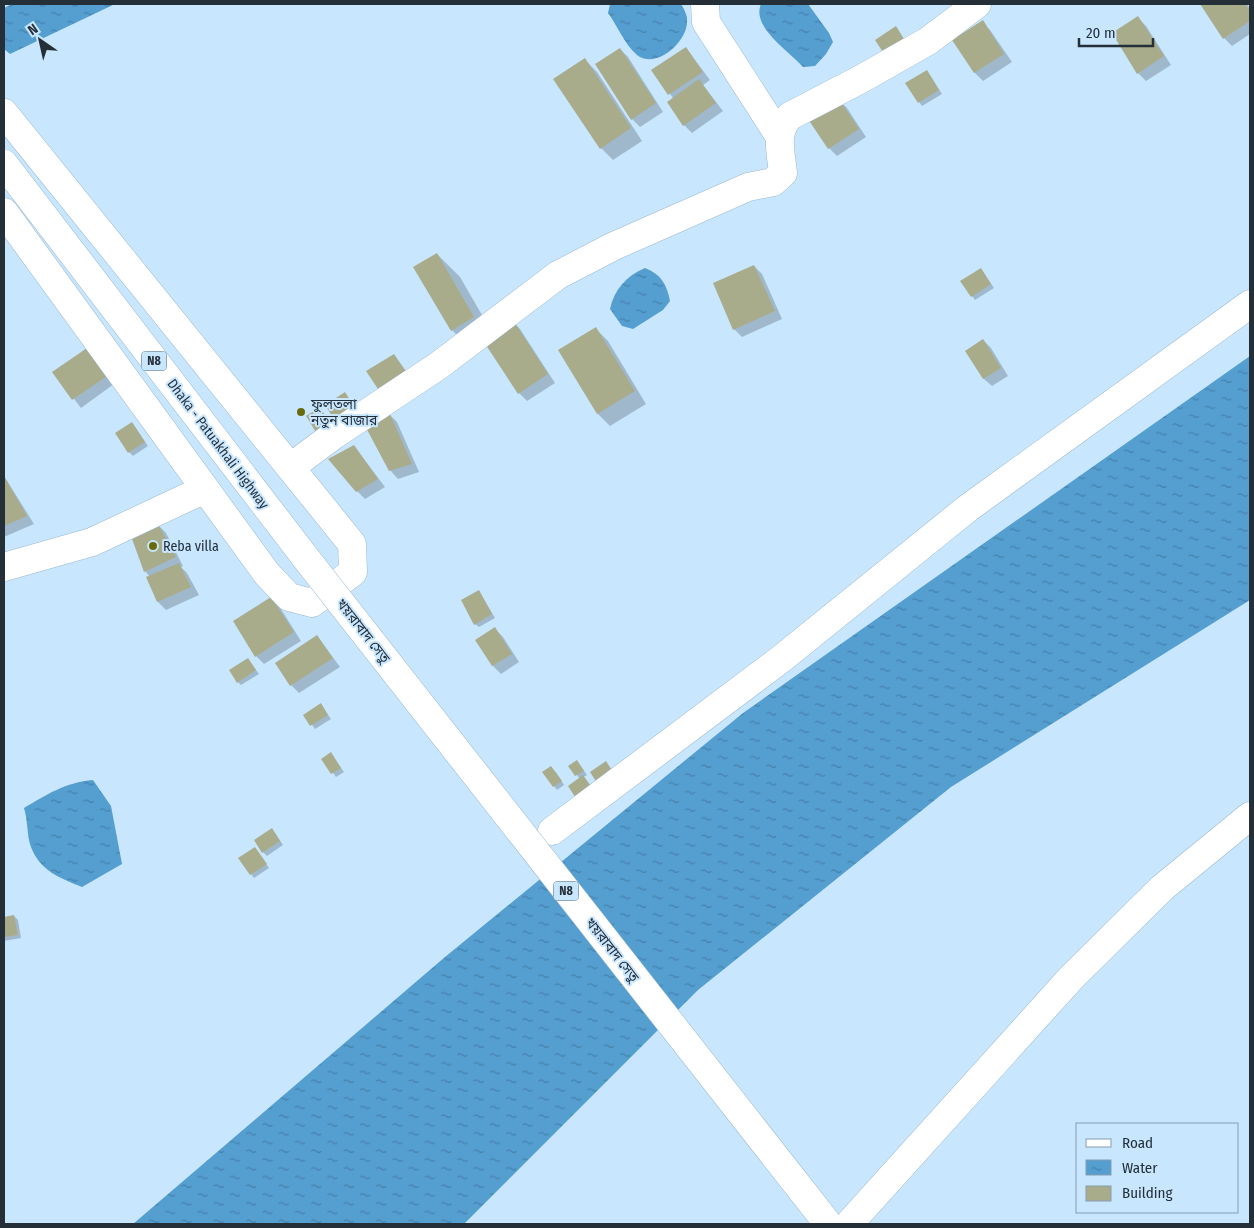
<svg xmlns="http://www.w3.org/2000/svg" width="1254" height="1228" font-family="'Fira Sans Condensed','Noto Sans Bengali',sans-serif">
<defs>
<pattern id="water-ripples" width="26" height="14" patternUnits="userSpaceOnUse" patternTransform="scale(1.25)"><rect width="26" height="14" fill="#549ed0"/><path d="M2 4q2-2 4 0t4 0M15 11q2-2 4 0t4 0" fill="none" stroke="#4581aa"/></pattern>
</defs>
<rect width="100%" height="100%" fill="#c8e7ff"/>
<g fill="url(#water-ripples)">
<polygon points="12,4 115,4 10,54 4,49 4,8"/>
<path d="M610,4H681C684,9 688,16 687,22C687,42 656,70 637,55C625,45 617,25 608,13Z"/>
<path d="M761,4H808L829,33L833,42L826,54L815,66L803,67C789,51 751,27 761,4Z"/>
<path d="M645,268C661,274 667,285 670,301L663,310L633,329L622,326L610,309C614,290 626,276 645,268Z"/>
<polygon points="1250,356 1250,600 951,787 698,990 464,1224 133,1224 445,957 743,713"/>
<path d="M93,780L111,806L122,864L82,887C60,878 40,871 31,847C27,837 28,821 24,808C46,795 66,782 93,780Z"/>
</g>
<g fill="#0003">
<polygon points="1202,4 1247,4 1250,9 1250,34 1232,46 1224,38"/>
<polygon points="1138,18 1146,26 1171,65 1146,81 1138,73"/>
<polygon points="982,22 990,30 1012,62 983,81 975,73 954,40"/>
<polygon points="686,48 710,80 703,85 723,111 692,133 684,125 673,98 653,70"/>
<polygon points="620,49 628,57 663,112 640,127 632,119"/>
<polygon points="585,60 597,72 642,141 613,160 601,148"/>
<polygon points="930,75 942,94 922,106 907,84"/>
<polygon points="839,100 847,108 866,137 837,156 829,148"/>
<polygon points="437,254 460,277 493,334 512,321 520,329 555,383 527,401 519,393 488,346 475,354 452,330"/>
<polygon points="754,266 762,274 782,319 742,337 734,329"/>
<polygon points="981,269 994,288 975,300 972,296"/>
<polygon points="596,329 608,341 646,404 610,426 598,414 560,351"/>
<polygon points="983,340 991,348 1008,376 992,386 984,379 967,351"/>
<polygon points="87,349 114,384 81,408 54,373"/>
<polygon points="394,355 413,380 387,396 379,388"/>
<polygon points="389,414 397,422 419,472 398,479 390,470"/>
<polygon points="135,427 148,446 133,456 129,452"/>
<polygon points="354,446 385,487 365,499 357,491"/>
<polygon points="4,476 34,524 4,537"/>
<polygon points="158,525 166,533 183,566 181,567 187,573 199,595 166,610 158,602 150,577 145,571"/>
<polygon points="479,591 495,618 479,627 475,624"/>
<polygon points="271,598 279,606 301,641 264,664 256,656"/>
<polygon points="495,629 503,637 519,662 501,674 493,666 477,640"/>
<polygon points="317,636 340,667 299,693 291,685"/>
<polygon points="248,659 259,674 241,685 238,682"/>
<polygon points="321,705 331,719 315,729 305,715"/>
<polygon points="331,754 344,772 336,777 323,759"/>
<polygon points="580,765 587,775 580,779 570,766"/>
<polygon points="555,771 564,785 557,790 554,786"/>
<polygon points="275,833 283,845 267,856 263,852"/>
<polygon points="255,848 269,868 254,878 251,874"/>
<polygon points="14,916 18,920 21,938 4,941 4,918"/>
</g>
<g fill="#a9ac8b">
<polygon points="1200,4 1245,4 1250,11 1250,21 1223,39"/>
<polygon points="1138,16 1164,56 1137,74 1112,33"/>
<polygon points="983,20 1004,54 974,73 952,40"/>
<polygon points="896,26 909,47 888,60 875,40"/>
<polygon points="686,47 703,72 668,95 651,70"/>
<polygon points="620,48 656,103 631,120 595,64"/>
<polygon points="585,58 631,128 600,149 553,79"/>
<polygon points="927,70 939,90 918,103 905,83"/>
<polygon points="699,79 716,103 683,126 667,102"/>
<polygon points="839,99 859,129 828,149 808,119"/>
<polygon points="437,253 474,317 451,331 413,267"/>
<polygon points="754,265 775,311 733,330 713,283"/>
<polygon points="981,268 991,284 971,297 960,281"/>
<polygon points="513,320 548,374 518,394 482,339"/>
<polygon points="596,327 635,391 597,414 558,350"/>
<polygon points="983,339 1001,368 983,379 965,351"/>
<polygon points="87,348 107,376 72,400 52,372"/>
<polygon points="394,354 406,372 378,389 366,371"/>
<polygon points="345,392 354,406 334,419 325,405"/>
<polygon points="320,407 331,425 317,434 306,416"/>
<polygon points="389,412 412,464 389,471 364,424"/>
<polygon points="132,422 145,442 128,453 115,433"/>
<polygon points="354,445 378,479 356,492 328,459"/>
<polygon points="4,476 27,516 4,526"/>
<polygon points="158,524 176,557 144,572 131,536"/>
<polygon points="179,563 191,587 157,602 146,577"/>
<polygon points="479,590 492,614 474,625 461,600"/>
<polygon points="271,597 294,632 255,657 233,621"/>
<polygon points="495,627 512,654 492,666 475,640"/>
<polygon points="317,635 333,658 290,686 275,663"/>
<polygon points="248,658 256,670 237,683 229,670"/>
<polygon points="321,703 328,715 310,726 303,715"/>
<polygon points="331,752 341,768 331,774 321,759"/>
<polygon points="577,760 584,771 575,776 568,766"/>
<polygon points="606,761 615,775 599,786 590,772"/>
<polygon points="551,766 562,781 553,787 542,772"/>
<polygon points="583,775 593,789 577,800 568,786"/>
<polygon points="272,828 280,841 262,853 254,840"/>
<polygon points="255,847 267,864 250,875 238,858"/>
<polygon points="14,915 18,935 4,937 4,917"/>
</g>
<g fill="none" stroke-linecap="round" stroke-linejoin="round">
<defs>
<g id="minor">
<polyline points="705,4 706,22 778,134"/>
<polyline points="4,113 352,544 353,572 312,603 289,597 267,574 4,212"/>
<path d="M291,467L334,435L438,366L558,275L614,246L748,187L773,182L783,173C781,152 774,132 790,116L863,78L928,41L977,4"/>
<polyline points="4,567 92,542 205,489"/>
<polyline points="552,831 781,659 968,508 1250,304"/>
<polyline points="849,1224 1071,978 1162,888 1250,816"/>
</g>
<polyline id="trunk" points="4,164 305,557"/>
</defs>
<use href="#minor" stroke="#9ab8ce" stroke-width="29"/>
<use href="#trunk" stroke="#9ab8ce" stroke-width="29"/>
<use href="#minor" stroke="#fff" stroke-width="28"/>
<use href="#trunk" stroke="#fff" stroke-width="28"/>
<defs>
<polyline id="trunk-bridge" points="305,557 828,1224"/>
</defs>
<use href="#trunk-bridge" stroke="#9ab8ce" stroke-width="29" stroke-linecap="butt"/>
<use href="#trunk-bridge" stroke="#fff" stroke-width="28"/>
</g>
<g fill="#696b0b" stroke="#c8e7ff" stroke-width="2">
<circle cx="301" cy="412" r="5"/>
<circle cx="153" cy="546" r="5"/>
</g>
<g text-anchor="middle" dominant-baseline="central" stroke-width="4" stroke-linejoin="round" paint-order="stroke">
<g fill="#c8e7ff" stroke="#556674" stroke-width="1">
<rect x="141.5" y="351.5" width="25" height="19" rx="4"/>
<rect x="553.5" y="881.5" width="25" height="19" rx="4"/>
</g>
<g font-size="12" font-weight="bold" fill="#242f38">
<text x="154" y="361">N8</text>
<text x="566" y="891">N8</text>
</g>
<g font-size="14" fill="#242f38" stroke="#c8e7ff" text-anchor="start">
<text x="311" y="404">ফুলতলা<tspan x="311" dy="16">নতুন বাজার</tspan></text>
<text x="163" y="546">Reba villa</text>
</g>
<g font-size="14" fill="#242f38" stroke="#c8e7ff">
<text transform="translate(218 444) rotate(53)">Dhaka - Patuakhali Highway</text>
<text transform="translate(363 631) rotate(52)">খয়রাবাদ সেতু</text>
<text transform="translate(612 950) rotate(52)">খয়রাবাদ সেতু</text>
</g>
</g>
<rect width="1254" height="1228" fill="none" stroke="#242f38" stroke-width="10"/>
<rect x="1076" y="1123" width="162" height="90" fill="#c8e7ff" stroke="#869daf"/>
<rect x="1086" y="1139" width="25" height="8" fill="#ffffff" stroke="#869daf"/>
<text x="1122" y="1148" font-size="15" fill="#242f38">Road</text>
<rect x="1086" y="1160" width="25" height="15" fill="url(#water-ripples)" stroke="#869daf"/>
<text x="1122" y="1173" font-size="15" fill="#242f38">Water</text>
<rect x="1086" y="1186" width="25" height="15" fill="#a9ac8b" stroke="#869daf"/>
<text x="1122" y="1198" font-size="15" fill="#242f38">Building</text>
<g transform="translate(40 40) rotate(326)" stroke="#c8e7ff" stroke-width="4" paint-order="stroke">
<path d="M0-4L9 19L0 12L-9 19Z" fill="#242f38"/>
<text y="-8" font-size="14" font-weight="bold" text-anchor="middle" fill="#242f38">N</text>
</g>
<path d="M1079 38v8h74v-8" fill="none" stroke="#242f38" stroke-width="2.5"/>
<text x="1086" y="38" font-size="15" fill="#242f38" stroke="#c8e7ff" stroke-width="4" paint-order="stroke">20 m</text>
</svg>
